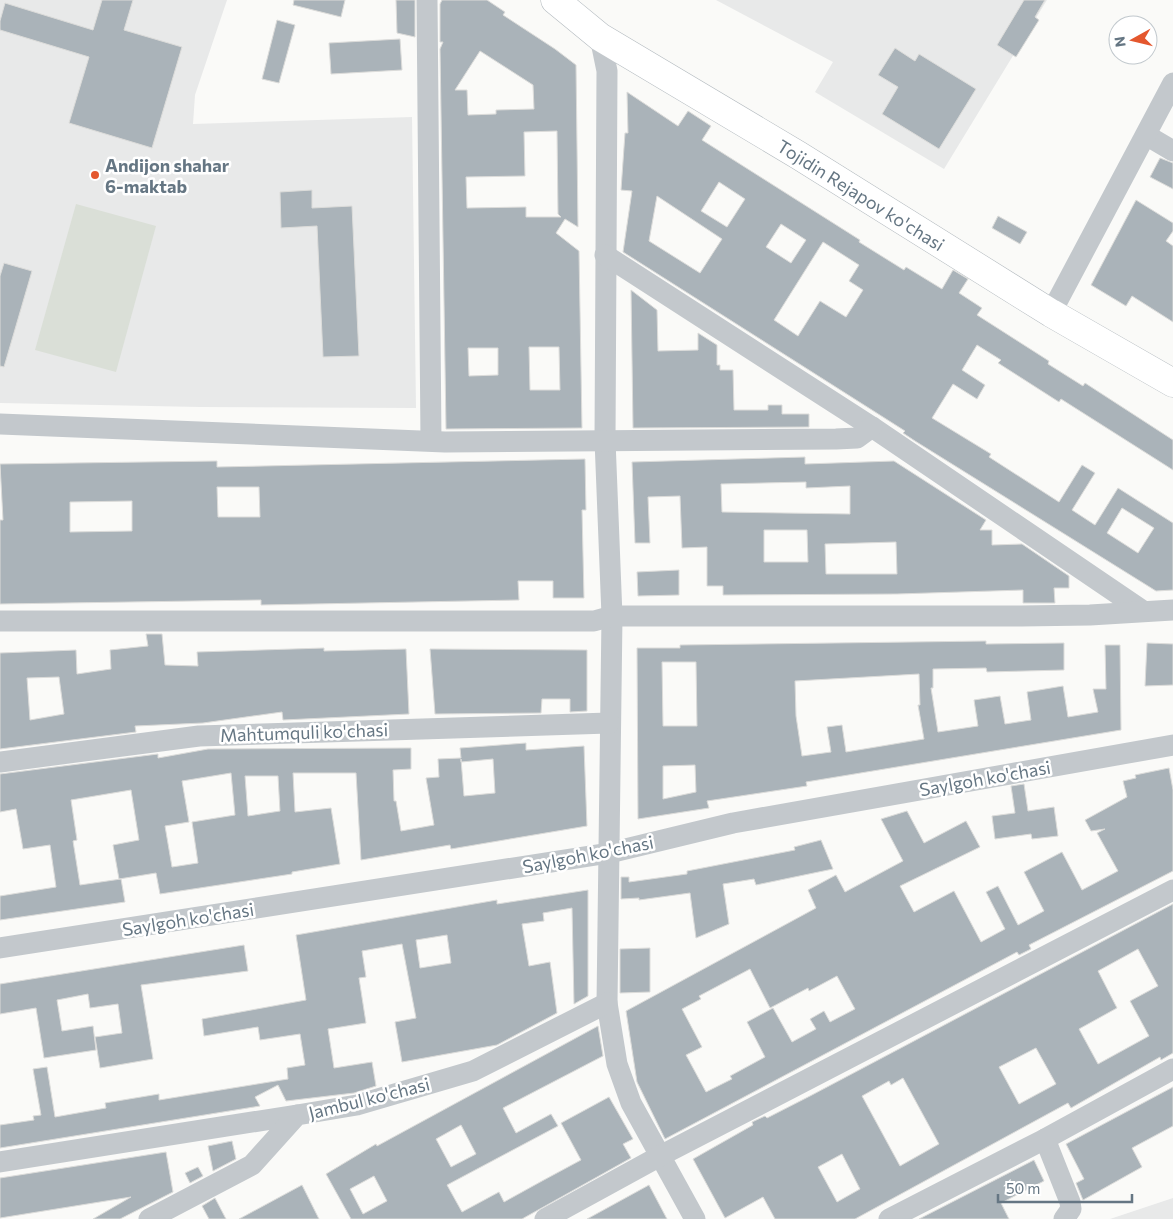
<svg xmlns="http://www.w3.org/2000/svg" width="1173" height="1219" font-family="Commissioner,sans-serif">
<rect width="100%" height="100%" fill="#fafaf8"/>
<g fill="#e8e9e9">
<polygon points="0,0 227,0 195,95 193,124 412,117 416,408 200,407 0,403"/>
<polygon points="716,0 1047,0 944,169 815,92 833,62"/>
<polygon points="1173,1198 1173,1219 1110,1219"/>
</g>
<polygon fill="#dadfd7" points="76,204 156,226 116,372 35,350"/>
<g fill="#aab3b9" stroke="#dcdcda" fill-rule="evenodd">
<polygon points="102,0 133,0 124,30 182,47 152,148 69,123 89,57 0,30 0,21 5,3 93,30"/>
<polygon points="294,0 345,0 341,17 293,5"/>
<polygon points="396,0 415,0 415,37 397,33"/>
<path d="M442,0H487L505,12L503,15L555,49L576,65L578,227L565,219L556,233L579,251L582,428L446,429L440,49L443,42H440V4ZM480,51L533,85L534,109L496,110V114L468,115L467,90H455ZM557,131L558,214L561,217H526V207L467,208L466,177L525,176L524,132ZM529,347H559L560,390H530ZM468,348H498V375L469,376Z"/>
<polygon points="1024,0 1045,0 1035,17 1039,20 1016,57 997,45"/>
<polygon points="277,20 295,25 279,83 262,79"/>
<polygon points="400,39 402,70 331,74 329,43"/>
<polygon points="895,48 915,61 919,54 976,89 939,149 882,114 898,87 878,75"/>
<path d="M627,92L678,126L688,111L711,126L702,140L860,240L859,242L904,270L906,267L942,289L953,270L968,279L959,293L982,308L977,315L1049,361L1048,364L1083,386L1085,383L1173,440V470L1061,399L1059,402L998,363L1001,360L977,345L962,370L985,385L977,399L953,384L932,418L991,454L989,457L1059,502L1082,465L1095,473L1072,510L1095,525L1118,488L1173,523V590L1156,591L915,441L903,433L905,431L623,252L632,191L621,190L625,133H628ZM719,182L745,199L727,227L701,211ZM657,196L722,239L700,273L649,241ZM781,224L806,240L791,263L766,247ZM823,242L859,265L849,281L863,290L846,317L820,301L798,336L774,320ZM1122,508L1154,528L1138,553L1107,533Z"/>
<polygon points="1160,158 1173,163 1173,189 1150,177"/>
<polygon points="312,190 312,208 352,206 359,356 323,357 317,226 281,228 280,192"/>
<polygon points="1136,200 1173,223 1173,231 1166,241 1173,246 1173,322 1132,296 1126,306 1091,285"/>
<polygon points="998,216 1027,232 1020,244 992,228"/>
<polygon points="4,263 32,271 4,367 0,366 0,276"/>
<polygon points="631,290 657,310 658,351 698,350 698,333 717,345 717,365 720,365 720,370 733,370 734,410 768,410 768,405 782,405 782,414 809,414 809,427 633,428"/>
<path d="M805,457V464L894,461L986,520L980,530H992V545L1022,544L1069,576V588H1054L1055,603H1023V590L897,594L723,595V586H707V547L682,548L680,496L648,497L650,543H635L632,462ZM806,482V488L850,486V514L722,512L721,484ZM764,530H807L808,562H764ZM896,542L897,574H826L825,544Z"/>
<path d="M585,459L586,510H582L584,598H553V581H518L519,600L261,605V600L0,604V520H3L0,464L217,461V467ZM217,487H259L260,517H218ZM132,501V531L70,532V502Z"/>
<polygon points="679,570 679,595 638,596 637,572"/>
<path d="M146,634H162L165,665L198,666L197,652L324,648V651L406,649L409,714L283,720L282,712L203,723L135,726L136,732L0,749V653L76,650L77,674L111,669L110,650L148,646ZM59,677L64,714L30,720L27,678Z"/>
<path d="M986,641V644L1064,643V670L987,672L986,668L933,669V688H931L938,732L978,726L974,700L1000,696L1005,724L1031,720L1027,692L1063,686L1068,717L1098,712L1093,689H1106L1105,645H1120L1121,730L806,782L807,786L707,801L709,808L638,819L637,648H680V645ZM662,662H696L697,726H663ZM919,674L920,705H918L924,739L846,752L842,725L827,727L831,752L802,756L796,716L795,681ZM695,765L696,792L663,799V766Z"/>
<polygon points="1147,643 1173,644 1173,685 1145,686"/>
<polygon points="430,649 587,650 587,711 570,712 570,699 542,699 541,713 435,714"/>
<path d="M526,743V750L584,746L587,826L451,849L450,845L361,860L356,773H293L295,812L331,808L340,864L292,872V874L160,894L156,873L119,879L113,845L139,840L131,790L71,800L77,840L73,841L80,885L121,879L125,902L0,920V896L56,887L50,845L23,849L16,809L0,812V774L158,754V758L208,749L411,748V769L393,770L394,801H396L401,831L434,825L426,778L439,777L438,759L461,758L460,748ZM461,759V762L493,759L495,793L464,796ZM231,773L235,815L192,822L198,863L172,867L165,826L189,822L182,781ZM245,776H278L280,811L248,816Z"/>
<path d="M1169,768L1173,790V871L1029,945L1031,949L1019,955L1017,952L665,1139L637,1082L626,1011L816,908L808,890L836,875L845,892L903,861L881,819L907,811L924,843L966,821L980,847L900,886L914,912L954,891L981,942L1005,929L986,892L998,886L1018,925L1044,911L1024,872L1062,852L1082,890L1118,871L1097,833L1105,829L1091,831L1085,820L1127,797L1123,781L1136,778L1135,775ZM750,969L770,1008L808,988L809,991L837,976L855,1009L830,1022L824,1011L810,1019L816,1029L792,1042L773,1008L747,1022L765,1057L730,1076L732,1079L706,1092L686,1055L702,1047L682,1009L701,999L699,996Z"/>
<polygon points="1024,784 1028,811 1054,807 1058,836 1032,839 1031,834 995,839 992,816 1015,813 1011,786"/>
<polygon points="821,840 833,869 756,885 754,879 723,884 729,924 696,938 690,893 639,900 639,898 621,899 621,877 629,877 629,882 687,874 687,871 795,850 794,847"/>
<path d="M588,890V996L574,1004L572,908L543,913L544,921L522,924L529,966L550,962L557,1013L497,1045L402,1062L395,1022L416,1018L402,944L362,951L366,977L359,978L366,1023L328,1029L334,1068L372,1062L376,1086L354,1093L286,1101L278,1085L255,1097L260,1106L0,1148V1125L34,1120L33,1116L41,1115L33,1069L47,1067L55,1117L106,1108L105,1103L159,1094V1100L288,1079L287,1068L305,1065L300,1034L260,1040L258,1027L204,1036L202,1019L306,1000L296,935L497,900V904ZM447,935L451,963L420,968L416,940Z"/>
<path d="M1173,904V1053L1161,1060L1160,1057L1071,1108L1068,1103L855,1219H775L763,1197L725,1218L693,1159L753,1125L752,1122L765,1116L767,1118L810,1096ZM1138,949L1158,986L1130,1001L1149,1036L1098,1064L1079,1029L1117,1008L1098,971ZM1036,1048L1056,1084L1019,1104L999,1067ZM903,1078L939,1144L900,1166L862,1096L889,1081L891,1085ZM842,1154L860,1189L837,1202L818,1167Z"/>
<polygon points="244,945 248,971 141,985 153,1059 100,1068 95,1037 122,1033 118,1004 90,1008 88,994 57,1000 62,1031 93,1026 96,1050 44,1058 36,1008 0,1014 0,984"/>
<polygon points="650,948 650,992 620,993 620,949"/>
<path d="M598,1026L603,1056L503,1108L516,1133L551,1114L558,1126L447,1185L462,1212L499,1192L504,1202L542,1181L581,1160L561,1123L609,1097L633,1139L623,1144L631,1158L522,1219H351L326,1174L376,1144L377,1146ZM461,1125L476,1154L451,1167L436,1139ZM374,1176L387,1201L363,1214L350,1189Z"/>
<polygon points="1173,1087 1173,1126 1132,1148 1142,1167 1083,1200 1076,1183 1084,1179 1066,1144"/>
<polygon points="232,1141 236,1159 213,1171 208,1146"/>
<polygon points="166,1152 173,1192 120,1219 93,1219 131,1197 0,1218 0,1178"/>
<polygon points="1034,1160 1044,1181 1001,1203 1009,1219 919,1219"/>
<polygon points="198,1167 203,1176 190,1183 185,1173"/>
<polygon points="302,1185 319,1219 239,1219"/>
<polygon points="649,1185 667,1219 587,1219"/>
<polygon points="215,1198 226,1219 209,1219 202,1206"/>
</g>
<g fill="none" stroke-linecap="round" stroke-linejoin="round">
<defs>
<polyline id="secondary" points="555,0 600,37 798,155 1051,313 1173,383"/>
</defs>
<use href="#secondary" stroke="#b3babf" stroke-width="29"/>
<g stroke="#c3c8cc" stroke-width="21">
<polyline points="427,0 431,440"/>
<polyline points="600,37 607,71 605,440 612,616 607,1003 617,1064 631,1103 695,1219"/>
<polyline points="1146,135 1173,151"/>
<polyline points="605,255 872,427 1143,611"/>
<polyline points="1051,313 1173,83"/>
<polyline points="0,424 445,442 836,439 857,438 872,427"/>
<polyline points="0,621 594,621 612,616 1021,616 1090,615 1173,610"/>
<polyline points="0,762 199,736 609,723"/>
<polyline points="0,948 609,853 733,823 1173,745"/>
<polyline points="1045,1139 1070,1202 1071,1209 1064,1219"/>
<polyline points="0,1162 297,1115"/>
<polyline points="149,1219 252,1165 297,1115 357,1105 473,1071 607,1003"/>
<polyline points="545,1219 660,1156 1173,890"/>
<polyline points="889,1219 1045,1139 1173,1069"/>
</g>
<use href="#secondary" stroke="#fff" stroke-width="28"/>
</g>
<circle fill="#e4572e" stroke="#fff" stroke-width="2" cx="95" cy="175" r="5"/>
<g text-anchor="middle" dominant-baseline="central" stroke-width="5" stroke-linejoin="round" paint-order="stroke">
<g font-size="18" font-weight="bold" fill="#657683" stroke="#fff" text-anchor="start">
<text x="105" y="165">Andijon shahar<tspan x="105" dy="21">6-maktab</tspan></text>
</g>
<g font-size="18" fill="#657683" stroke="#fff">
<text transform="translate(861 195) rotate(32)">Tojidin Rejapov ko'chasi</text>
<text transform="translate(304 732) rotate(-2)">Mahtumquli ko'chasi</text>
<text transform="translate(985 778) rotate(-10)">Saylgoh ko'chasi</text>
<text transform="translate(588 854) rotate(-11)">Saylgoh ko'chasi</text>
<text transform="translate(188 919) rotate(-9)">Saylgoh ko'chasi</text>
<text transform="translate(369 1098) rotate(-14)">Jambul ko'chasi</text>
</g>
</g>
<g transform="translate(1133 40) rotate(262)"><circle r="24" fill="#ffffff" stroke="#c1c8cd"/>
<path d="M0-4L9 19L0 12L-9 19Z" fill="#e4572e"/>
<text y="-8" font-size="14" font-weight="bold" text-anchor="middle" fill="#657683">N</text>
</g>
<path d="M998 1194v8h134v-8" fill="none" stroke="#657683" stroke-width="2.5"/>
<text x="1006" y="1194" font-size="15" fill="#657683" stroke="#ffffff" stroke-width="4" paint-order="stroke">50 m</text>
</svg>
